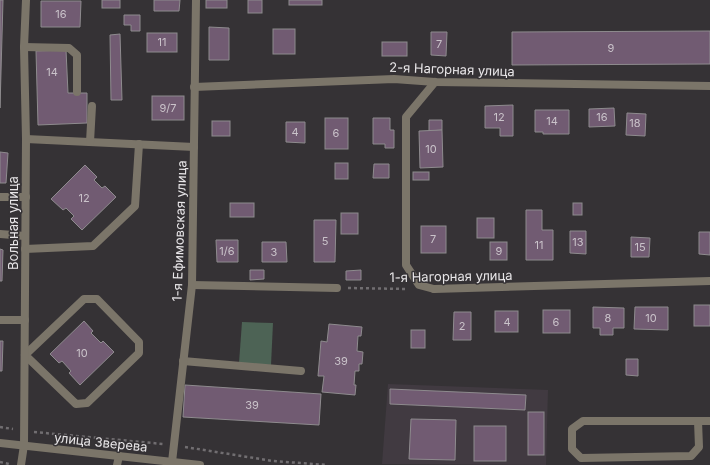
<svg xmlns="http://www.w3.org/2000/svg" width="710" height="465" font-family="Inter,sans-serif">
<rect width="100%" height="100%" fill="#353235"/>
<polygon fill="#413a41" points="388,384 548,390 546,465 382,464"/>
<polygon fill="#4d6355" points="242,322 273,323 271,365 239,363"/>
<g fill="#715b72" stroke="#8e8b8e">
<polygon points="0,0 3,0 0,108"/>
<rect x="102" y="0" width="18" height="8"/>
<polygon points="154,0 180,0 179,11 154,11"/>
<rect x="206" y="0" width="21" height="8"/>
<rect x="248" y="0" width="14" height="13"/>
<rect x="289" y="0" width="33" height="5"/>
<polygon points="41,1 81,1 80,27 41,27"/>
<polygon points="124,15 140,15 140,31 131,31 131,25 124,25"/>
<polygon points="209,27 229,28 229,60 209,60"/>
<rect x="273" y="29" width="22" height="25"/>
<polygon points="710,31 710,64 512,65 512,32"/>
<polygon points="431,32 447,32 446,56 431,55"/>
<rect x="147" y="33" width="30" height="19"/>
<polygon points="120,34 122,100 111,100 110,35"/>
<rect x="382" y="42" width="25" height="14"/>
<polygon points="66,50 68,93 87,93 87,123 38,125 36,51"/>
<rect x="152" y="96" width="32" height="24"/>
<polygon points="513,105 513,136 500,136 500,128 485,128 485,106"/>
<polygon points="614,108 615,126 589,127 589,109"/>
<polygon points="535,110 569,110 569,134 543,134 543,132 535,132"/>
<polygon points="627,113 646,114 645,136 626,135"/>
<rect x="325" y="118" width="23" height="31"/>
<polygon points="373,118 390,118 390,130 394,130 394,148 385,148 385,144 373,144"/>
<polygon points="429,120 442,120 442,130 429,131"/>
<rect x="212" y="121" width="18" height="15"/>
<polygon points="286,122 305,122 305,143 286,142"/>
<polygon points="442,130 443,167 420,168 419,131"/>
<polygon points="0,152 8,153 6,183 0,183"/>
<rect x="335" y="163" width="13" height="16"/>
<polygon points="374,164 389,164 389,178 373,178"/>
<polygon points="85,165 97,177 94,180 102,188 105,186 116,197 82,230 71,219 74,216 66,208 63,210 51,199"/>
<rect x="413" y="172" width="16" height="8"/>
<rect x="230" y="203" width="24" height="14"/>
<rect x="573" y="203" width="9" height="12"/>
<polygon points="526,210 542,210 542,230 553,230 553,260 526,260"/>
<rect x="341" y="213" width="17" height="21"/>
<rect x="477" y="218" width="17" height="20"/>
<polygon points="314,220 336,220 335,262 314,262"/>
<rect x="421" y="226" width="25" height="27"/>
<polygon points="570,231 586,231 586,254 570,253"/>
<polygon points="699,232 710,232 710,255 699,254"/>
<polygon points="631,237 650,238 649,257 631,257"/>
<polygon points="216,240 238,240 238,262 217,262"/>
<polygon points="262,242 286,242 287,262 262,262"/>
<rect x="490" y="242" width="17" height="18"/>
<polygon points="0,249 3,250 2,281 0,281"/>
<polygon points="250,270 264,270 264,279 250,280"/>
<polygon points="361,270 361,280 346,280 346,271"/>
<rect x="694" y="305" width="16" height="21"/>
<polygon points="593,307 624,308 624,328 613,328 613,335 600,335 600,328 593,328"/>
<polygon points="635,307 668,307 668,330 634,329"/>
<rect x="543" y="310" width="27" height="23"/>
<rect x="495" y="311" width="23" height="21"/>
<polygon points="454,312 471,312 471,340 453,340"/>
<polygon points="84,321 93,331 91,333 101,343 103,341 114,352 80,385 69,373 71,371 62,361 59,363 50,354"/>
<polygon points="329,324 362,327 361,336 358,336 357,351 363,352 362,364 359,364 359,371 355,371 354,385 356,385 355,395 322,392 324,376 318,376 321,341 327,342"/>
<rect x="411" y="330" width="14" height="18"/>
<polygon points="0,341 3,341 2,371 0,371"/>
<polygon points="626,359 638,359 638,376 626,375"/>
<polygon points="185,385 321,394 319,425 183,417"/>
<polygon points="390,389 526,395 525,410 390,404"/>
<rect x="528" y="412" width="16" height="43"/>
<polygon points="411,419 456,420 455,460 409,459"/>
<rect x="474" y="426" width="32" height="35"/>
</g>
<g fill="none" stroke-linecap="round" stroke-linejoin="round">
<g stroke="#716e71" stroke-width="2.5" stroke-dasharray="3 3" stroke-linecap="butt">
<polyline points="348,288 407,289"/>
<polyline points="0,427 13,429"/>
<polyline points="34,432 163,444"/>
<polyline points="185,447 273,461 327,465"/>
<polyline points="0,462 9,464"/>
</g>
<g stroke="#7b7569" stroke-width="8">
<polyline points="24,47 69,48 77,55 77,92"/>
<polyline points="26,139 194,147"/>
<polyline points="90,142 92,106"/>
<polyline points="0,197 26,197"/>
<polyline points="0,234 25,236"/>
<polyline points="25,249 93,246 135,206 139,144"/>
<polyline points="434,289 419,285 406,265 406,117 435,82"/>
<polygon points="84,299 97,299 139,342 139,353 87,403 76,404 25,355"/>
<polyline points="0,320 25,320"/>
<polyline points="183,361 301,371"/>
<polyline points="698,421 699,447 691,456 581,458 572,449 572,429 583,421 710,421"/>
<polyline points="21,465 24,445"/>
<polyline points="117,465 119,456"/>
</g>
<g stroke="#7b7569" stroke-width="8">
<polyline points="194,87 394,79 435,82 710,86"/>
<polyline points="192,285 337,288"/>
<polyline points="434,289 710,281"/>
<polyline points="24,445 26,139 24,47 26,0"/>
<polyline points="172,462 192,285 196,0"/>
</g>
<polyline stroke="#7b7569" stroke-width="8" points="0,443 200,465"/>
</g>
<g text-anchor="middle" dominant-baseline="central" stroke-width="3" stroke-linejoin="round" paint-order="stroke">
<g font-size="11" fill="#cac3ca">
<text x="61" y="14">16</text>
<text x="162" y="42">11</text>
<text x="439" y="44">7</text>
<text x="611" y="48">9</text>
<text x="52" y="72">14</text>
<text x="168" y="108">9/7</text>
<text x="499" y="117">12</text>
<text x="602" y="117">16</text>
<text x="552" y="121">14</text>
<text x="635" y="123">18</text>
<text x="295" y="132">4</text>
<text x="336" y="133">6</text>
<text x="431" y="149">10</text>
<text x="84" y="198">12</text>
<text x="433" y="239">7</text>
<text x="325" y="241">5</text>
<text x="578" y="242">13</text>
<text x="539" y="245">11</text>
<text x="640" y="247">15</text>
<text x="227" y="251">1/6</text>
<text x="499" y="251">9</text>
<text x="274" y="252">3</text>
<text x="608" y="318">8</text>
<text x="651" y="318">10</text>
<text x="507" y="322">4</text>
<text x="556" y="322">6</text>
<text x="462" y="326">2</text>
<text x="82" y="353">10</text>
<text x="341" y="361">39</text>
<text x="252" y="405">39</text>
</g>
<g font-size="13" fill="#e8e6e8" stroke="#353235">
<text transform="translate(452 69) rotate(2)">2-я Нагорная улица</text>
<text transform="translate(13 223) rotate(-90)">Вольная улица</text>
<text transform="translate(179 231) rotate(-88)">1-я Ефимовская улица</text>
<text transform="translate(451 276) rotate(-1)">1-я Нагорная улица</text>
<text transform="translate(101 442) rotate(6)">улица Зверева</text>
</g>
</g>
</svg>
